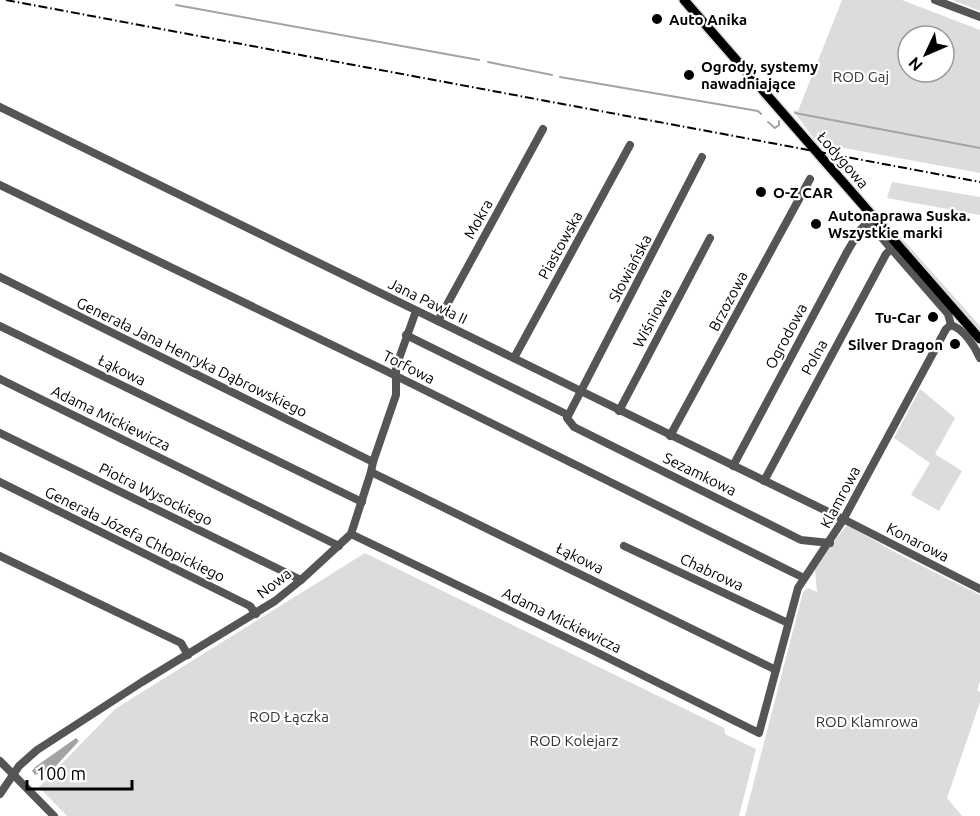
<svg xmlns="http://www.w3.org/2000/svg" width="980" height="816" font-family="Ubuntu,sans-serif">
<rect width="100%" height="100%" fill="#fff"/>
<g fill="#dcdcdc" fill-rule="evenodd">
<path d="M842,0H902L980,30V173L817,143L793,110L798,111ZM908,36H944V72H908Z"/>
<polygon points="952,0 980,0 980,11"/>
<polygon points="892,182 980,197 980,215 887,198"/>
<polygon points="879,217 885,220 891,229 907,244 980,326 980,330 970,322"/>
<polygon points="920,389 955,418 935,454 962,471 939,511 911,495 930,463 894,438"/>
<path d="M847,526L851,527L898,554L980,595V681L977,690L980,692V702L947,798L962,816H745L803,592L808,588L817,592L815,570C821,562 841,530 847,526Z"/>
<polygon points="365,553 724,728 725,734 756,749 739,816 67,816 39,787 115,709"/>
</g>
<polygon fill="#a3a3a3" points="76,738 79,741 55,767 35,775 32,771 35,767"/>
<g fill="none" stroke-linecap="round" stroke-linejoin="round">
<g stroke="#a3a3a3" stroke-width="2">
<polyline points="176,5 479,60"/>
<polyline points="488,62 552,75"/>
<polyline points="560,77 758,111 761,114"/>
<polyline points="795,113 980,148"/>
<polyline points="768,122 775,128 779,125 779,121"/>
</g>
<defs>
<polyline id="major" points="684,0 980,339"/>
</defs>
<use href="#major" stroke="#dbdbdb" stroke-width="12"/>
<g stroke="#555" stroke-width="8">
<polyline points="935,0 980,17"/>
<polyline points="0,107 851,523 980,589"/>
<polyline points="702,157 567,418 574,427 801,540 830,543"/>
<polyline points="0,185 380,368 804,578"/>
<polyline points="0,277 373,462"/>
<polyline points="438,321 543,129"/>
<path d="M951,325C964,329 975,347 980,358"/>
<polyline points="0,326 362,502"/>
<polyline points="406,335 568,415"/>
<polyline points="514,358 630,145"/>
<polyline points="0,379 339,546"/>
<polyline points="619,411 710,238"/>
<polyline points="0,433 301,580"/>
<polyline points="670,436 810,179"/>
<polyline points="733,466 847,252 860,230 868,222 948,314 951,325"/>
<polyline points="371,472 776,670"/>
<polyline points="764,481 886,254 892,248"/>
<polyline points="0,482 250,606 256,614"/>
<polyline points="351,534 592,650 759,733 798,588 843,520 946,329 951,325"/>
<polyline points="624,546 788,623"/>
<polyline points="0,556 181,643 188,655"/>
<polyline points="0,761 54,816"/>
<polyline points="0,794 19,766 37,750 142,682 275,601 301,580 351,534 371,472 373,462 396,395 396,367 416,311"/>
</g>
<use href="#major" stroke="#000" stroke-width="9"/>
<polyline stroke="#000" stroke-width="2" stroke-dasharray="9 3 1.5 3" stroke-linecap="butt" points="6,0 980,182"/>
</g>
<g fill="#000" stroke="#fff" stroke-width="2">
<circle cx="657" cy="19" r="6"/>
<circle cx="689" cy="75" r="6"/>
<circle cx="761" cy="192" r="6"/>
<circle cx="816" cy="224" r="6"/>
<circle cx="933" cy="317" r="6"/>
<circle cx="955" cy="344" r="6"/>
</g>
<g text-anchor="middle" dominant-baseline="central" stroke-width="4.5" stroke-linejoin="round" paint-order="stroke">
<g font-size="15" font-weight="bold" fill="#000" stroke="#fff" text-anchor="start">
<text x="669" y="19">Auto Anika</text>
<text x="701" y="66">Ogrody, systemy<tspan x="701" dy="17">nawadniające</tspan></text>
<text x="773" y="192">O-Z CAR</text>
<text x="828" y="215">Autonaprawa Suska.<tspan x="828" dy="17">Wszystkie marki</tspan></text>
<text x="921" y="317" text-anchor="end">Tu-Car</text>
<text x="943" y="344" text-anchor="end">Silver Dragon</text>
</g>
<g font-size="15" fill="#333" stroke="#fff">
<text x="861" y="76">ROD Gaj</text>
<text x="289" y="716">ROD Łączka</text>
<text x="867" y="721">ROD Klamrowa</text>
<text x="574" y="740">ROD Kolejarz</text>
</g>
<g font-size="15" fill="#000" stroke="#fff">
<text transform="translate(843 160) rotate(49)">Łodygowa</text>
<text transform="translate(478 219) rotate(-61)">Mokra</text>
<text transform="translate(560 245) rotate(-61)">Piastowska</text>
<text transform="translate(630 268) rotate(-62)">Słowiańska</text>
<text transform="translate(428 301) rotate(26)">Jana Pawła II</text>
<text transform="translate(728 301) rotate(-62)">Brzozowa</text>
<text transform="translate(652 318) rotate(-62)">Wiśniowa</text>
<text transform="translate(786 336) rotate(-62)">Ogrodowa</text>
<text transform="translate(192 357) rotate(26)">Generała Jana Henryka Dąbrowskiego</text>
<text transform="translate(814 357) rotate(-61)">Polna</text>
<text transform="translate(409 367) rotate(27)">Torfowa</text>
<text transform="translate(122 370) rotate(26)">Łąkowa</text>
<text transform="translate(111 418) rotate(26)">Adama Mickiewicza</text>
<text transform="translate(700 474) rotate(26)">Sezamkowa</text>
<text transform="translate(156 494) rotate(26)">Piotra Wysockiego</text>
<text transform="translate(840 497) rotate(-62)">Klamrowa</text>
<text transform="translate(135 534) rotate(26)">Generała Józefa Chłopickiego</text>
<text transform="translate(918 542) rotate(27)">Konarowa</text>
<text transform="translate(580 558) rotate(26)">Łąkowa</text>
<text transform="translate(712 572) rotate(25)">Chabrowa</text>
<text transform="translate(274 583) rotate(-38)">Nowa</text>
<text transform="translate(562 620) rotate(26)">Adama Mickiewicza</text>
</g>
</g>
<g transform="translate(926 54) rotate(226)"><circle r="28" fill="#ffffff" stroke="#999999" stroke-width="1.5"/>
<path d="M0-4.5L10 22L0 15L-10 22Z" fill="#000000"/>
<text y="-9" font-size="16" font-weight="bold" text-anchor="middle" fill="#000000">N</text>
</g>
<path d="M27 780v9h105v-9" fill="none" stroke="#000000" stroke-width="3"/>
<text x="36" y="780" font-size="18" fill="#000000" stroke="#ffffff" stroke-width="4.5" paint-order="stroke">100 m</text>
</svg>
